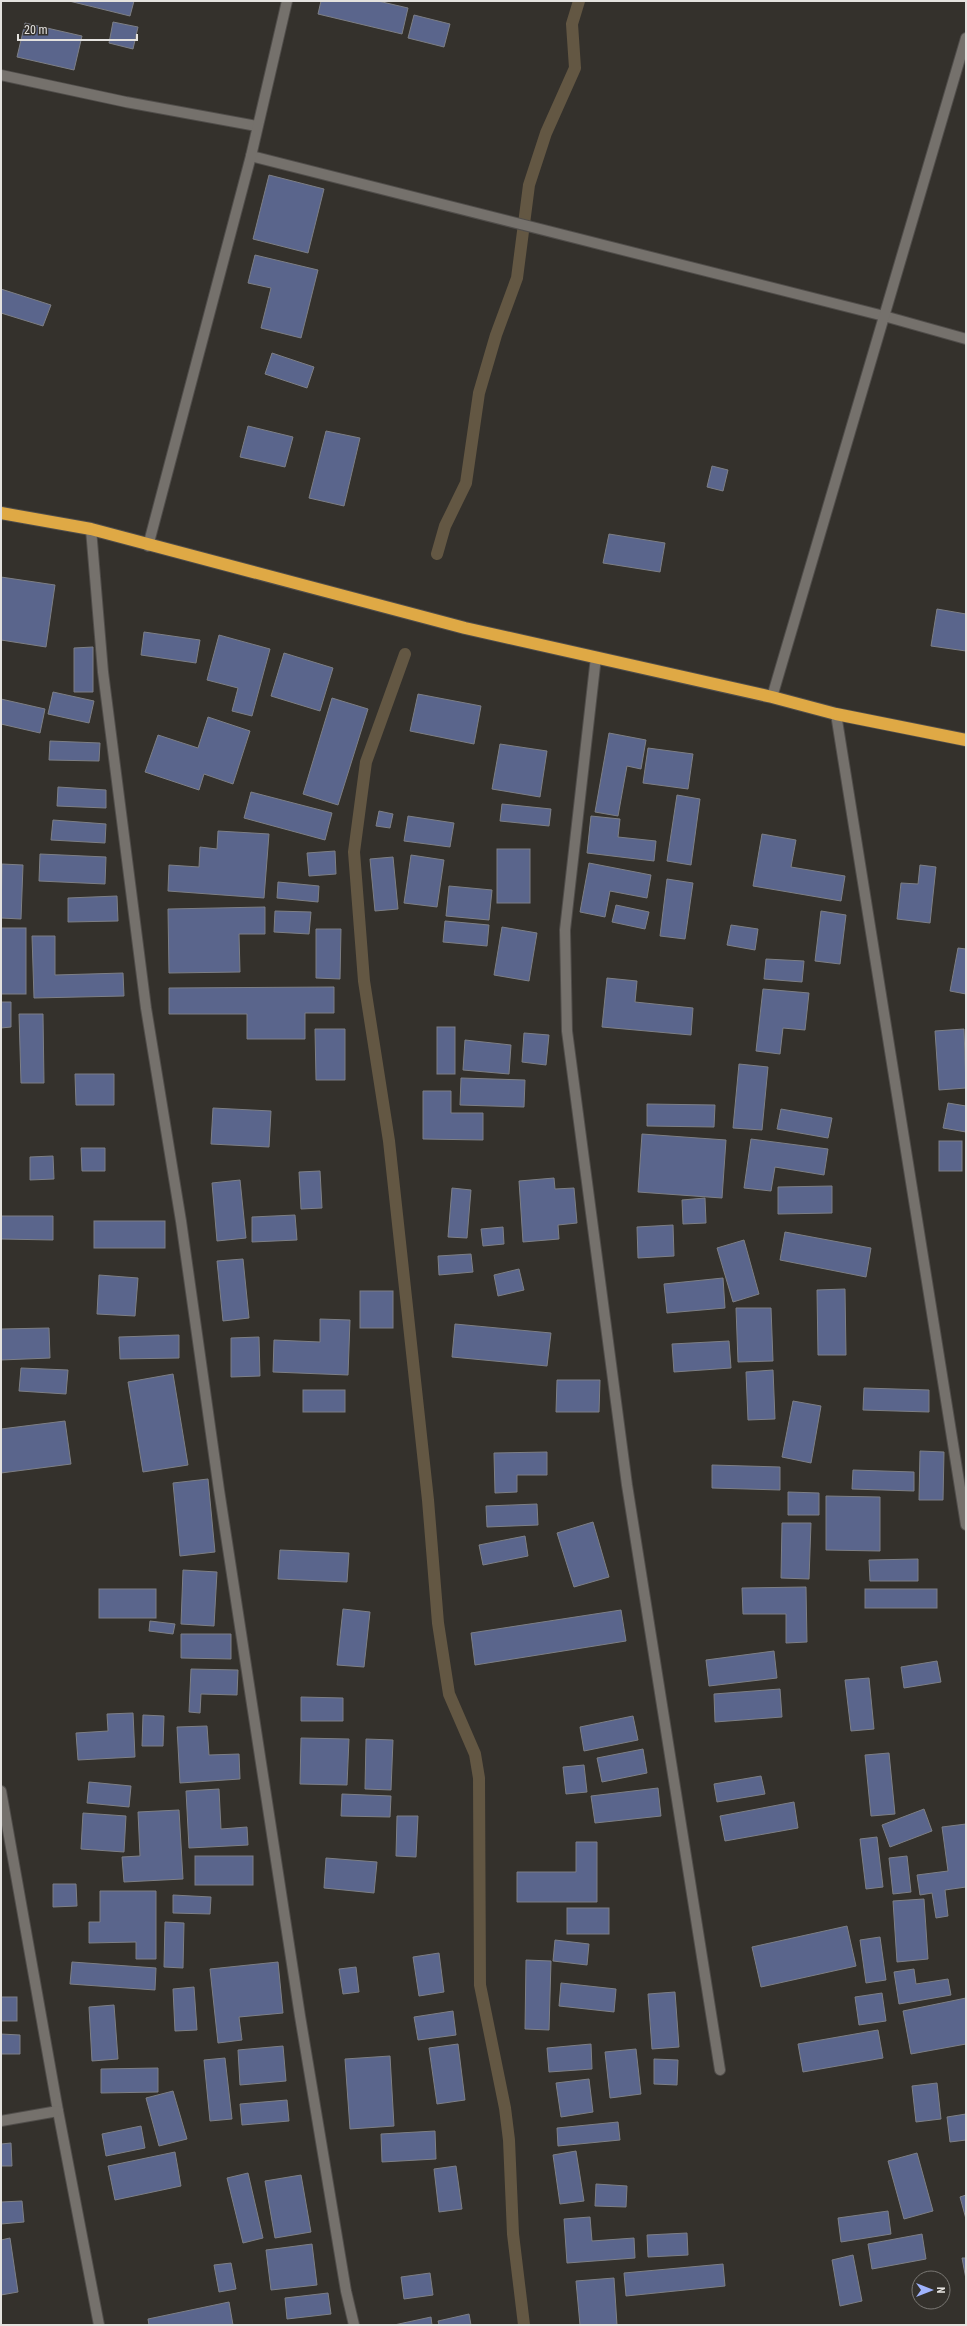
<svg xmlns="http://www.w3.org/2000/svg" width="967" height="2326" font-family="'Roboto Condensed',sans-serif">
<rect width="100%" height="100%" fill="#34312c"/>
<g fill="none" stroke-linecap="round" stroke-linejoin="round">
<g stroke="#635743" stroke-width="12">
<polyline points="437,554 445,526 466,483 479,393 496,335 517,278 529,185 546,133 575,68 572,24 579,1"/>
<polyline points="405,654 366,762 354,852 364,981 389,1141 428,1500 438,1623 449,1694 475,1754 479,1778 480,1985 505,2108 509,2140 513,2234 524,2325"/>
</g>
</g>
<g fill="#5a658c" stroke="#7d7f85">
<polygon points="69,1 134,1 130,16"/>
<polygon points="321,1 378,1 408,8 402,34 318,14"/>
<polygon points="414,15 450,24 444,47 408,38"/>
<polygon points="113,22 138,27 133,49 109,43"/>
<polygon points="25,23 82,36 74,70 17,57"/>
<polygon points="269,175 324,189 308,253 253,239"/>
<polygon points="255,255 318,270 301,338 261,328 271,288 248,283"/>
<polygon points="1,289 51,305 43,326 1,313"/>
<polygon points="272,353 314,367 307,388 265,374"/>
<polygon points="248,426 293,437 285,467 240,457"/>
<polygon points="326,431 360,438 344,506 309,498"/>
<polygon points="712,466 728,470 723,491 707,487"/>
<polygon points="609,534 665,543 660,572 603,563"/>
<polygon points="1,577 55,585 46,647 1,640"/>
<polygon points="937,609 966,614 966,651 931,646"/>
<polygon points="144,632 200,640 196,663 141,655"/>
<polygon points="219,635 270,649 252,716 232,711 238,688 207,680"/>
<polygon points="93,647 93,692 74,692 74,648"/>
<polygon points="284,653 333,668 320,711 271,696"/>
<polygon points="53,692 94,701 89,723 48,714"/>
<polygon points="418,694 481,706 474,744 410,731"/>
<polygon points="332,698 368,709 338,805 303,794"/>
<polygon points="1,699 45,709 40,733 1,724"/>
<polygon points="208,717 250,731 233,784 204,774 199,790 145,772 158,735 198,748"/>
<polygon points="609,733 646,740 641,769 627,766 618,816 595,812"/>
<polygon points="50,741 100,743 99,761 49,760"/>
<polygon points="500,744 547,751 540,797 492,789"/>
<polygon points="648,748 693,754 688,789 643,783"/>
<polygon points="58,787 106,790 106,808 57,806"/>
<polygon points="251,792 332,813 325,840 244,818"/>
<polygon points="677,795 700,799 691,865 667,861"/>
<polygon points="502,804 551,809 549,826 500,821"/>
<polygon points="379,811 393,814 390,828 376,826"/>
<polygon points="408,816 454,823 450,847 404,841"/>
<polygon points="591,816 620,819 618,837 656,841 654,861 587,853"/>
<polygon points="53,820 106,824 105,843 51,840"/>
<polygon points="218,831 269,834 264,898 168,891 169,865 199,867 200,847 217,849"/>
<polygon points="762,834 796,840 791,867 845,876 841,901 753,886"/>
<rect x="497" y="849" width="33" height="54"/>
<polygon points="335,851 336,874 309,876 307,853"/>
<polygon points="40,854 106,857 105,884 39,881"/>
<polygon points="411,855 444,860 437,907 404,903"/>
<polygon points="393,857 398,909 375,911 370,859"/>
<polygon points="589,863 651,875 647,898 610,891 605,917 580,912"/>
<polygon points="2,864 23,865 21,919 1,918"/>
<polygon points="920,865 936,867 930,923 897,919 901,883 918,884"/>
<polygon points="667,879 693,883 685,939 660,936"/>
<polygon points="278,882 319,886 318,902 277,898"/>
<polygon points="449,886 492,890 489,920 446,916"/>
<polygon points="117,896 118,921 68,922 68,898"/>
<polygon points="616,905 649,912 645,929 612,922"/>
<polygon points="265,907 265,934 239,934 240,972 169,973 168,909"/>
<polygon points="275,911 311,912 309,934 274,932"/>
<polygon points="821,911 846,915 840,964 815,961"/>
<polygon points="445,921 489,925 487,946 443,942"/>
<polygon points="731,925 758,929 755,950 727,945"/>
<polygon points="502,927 537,933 529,981 494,975"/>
<rect x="1" y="928" width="25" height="66"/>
<polygon points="316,929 341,929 340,979 316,978"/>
<polygon points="32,936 55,936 55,975 123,973 124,996 34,998"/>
<polygon points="958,948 966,949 966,994 950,991"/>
<polygon points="766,959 804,961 802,982 764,979"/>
<polygon points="607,978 637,981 635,1002 693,1008 691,1035 602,1027"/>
<polygon points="334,987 334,1013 305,1013 305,1039 247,1039 247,1014 169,1014 169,988"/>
<polygon points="763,989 809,993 805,1030 783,1028 780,1054 756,1051"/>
<polygon points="1,1002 11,1002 11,1027 1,1028"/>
<polygon points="19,1014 43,1014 44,1083 21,1083"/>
<rect x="437" y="1027" width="18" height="47"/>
<polygon points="315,1029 345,1029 345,1080 316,1080"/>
<polygon points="964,1029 966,1088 939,1090 935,1031"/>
<polygon points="524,1033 549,1035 546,1065 522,1062"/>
<polygon points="465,1040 511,1045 509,1074 463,1070"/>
<polygon points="739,1064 768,1067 762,1130 733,1128"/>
<polygon points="75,1074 114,1074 114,1105 76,1105"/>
<polygon points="461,1078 525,1080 524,1107 460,1105"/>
<polygon points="423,1091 451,1091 451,1113 483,1113 483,1140 423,1139"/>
<polygon points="948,1103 966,1106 966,1132 943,1128"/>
<polygon points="647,1104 715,1105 714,1127 647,1126"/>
<polygon points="213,1108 271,1111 269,1147 211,1144"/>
<polygon points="781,1109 832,1118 828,1138 777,1129"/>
<polygon points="642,1134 726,1140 722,1198 638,1192"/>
<polygon points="751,1139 828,1149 824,1175 775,1167 771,1191 744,1188"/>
<rect x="939" y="1141" width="23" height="30"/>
<polygon points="81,1148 105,1148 105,1171 82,1171"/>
<polygon points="53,1156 54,1179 30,1180 30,1157"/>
<polygon points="320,1171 322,1208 301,1209 299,1172"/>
<polygon points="554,1178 555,1189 574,1188 577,1223 558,1225 559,1239 523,1242 519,1181"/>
<polygon points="240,1180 246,1238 217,1241 212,1183"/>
<polygon points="832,1186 832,1213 778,1214 778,1187"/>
<polygon points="452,1188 471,1190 467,1238 448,1237"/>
<polygon points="705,1198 706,1223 683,1224 682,1200"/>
<polygon points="295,1215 297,1240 252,1242 252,1217"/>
<polygon points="1,1216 53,1216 53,1240 1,1239"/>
<rect x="94" y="1221" width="71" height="27"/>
<polygon points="673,1225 674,1256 638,1258 637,1227"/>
<polygon points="503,1227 504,1244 483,1246 481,1229"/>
<polygon points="785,1232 871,1248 866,1277 780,1260"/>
<polygon points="744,1240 759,1294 733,1302 717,1248"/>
<polygon points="471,1254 473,1272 439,1275 438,1256"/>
<polygon points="243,1259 249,1318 223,1321 217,1261"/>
<polygon points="519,1269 524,1290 498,1296 494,1275"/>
<polygon points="99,1275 138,1278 135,1316 97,1314"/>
<polygon points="723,1278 725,1308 667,1313 664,1284"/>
<polygon points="845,1289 846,1355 818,1355 817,1290"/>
<rect x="360" y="1291" width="33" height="37"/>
<polygon points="736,1308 771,1308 773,1361 738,1362"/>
<polygon points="320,1319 350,1320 348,1375 273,1372 274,1340 320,1342"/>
<polygon points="455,1324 551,1333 547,1366 452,1357"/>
<polygon points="49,1328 50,1358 1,1360 1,1329"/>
<polygon points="179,1335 179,1358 120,1359 119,1337"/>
<polygon points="259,1337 260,1376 231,1377 231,1338"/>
<polygon points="729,1341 731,1368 674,1372 672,1344"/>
<polygon points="21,1368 68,1370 66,1394 19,1391"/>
<polygon points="773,1370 775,1419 748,1420 746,1372"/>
<polygon points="173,1374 188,1465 143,1472 128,1382"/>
<polygon points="557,1380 600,1380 599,1412 556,1412"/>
<polygon points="864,1388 929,1390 929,1412 863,1410"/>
<rect x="303" y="1390" width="42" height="22"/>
<polygon points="793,1401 821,1406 811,1463 782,1457"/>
<polygon points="65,1421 71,1464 1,1473 1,1429"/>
<polygon points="920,1451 944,1452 943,1500 919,1500"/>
<polygon points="547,1452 547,1475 517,1475 517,1492 495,1493 494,1453"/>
<polygon points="712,1465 780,1467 780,1490 712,1488"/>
<polygon points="853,1470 914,1472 914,1491 852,1489"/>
<polygon points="208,1479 215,1552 180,1556 173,1483"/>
<polygon points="788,1492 819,1493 819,1515 788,1515"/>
<polygon points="826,1496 880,1497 880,1551 826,1550"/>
<polygon points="537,1504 538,1525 487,1527 486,1506"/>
<polygon points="593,1522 609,1577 574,1587 557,1533"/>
<polygon points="782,1523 811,1523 809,1579 781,1578"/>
<polygon points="525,1536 528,1556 483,1565 479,1545"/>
<polygon points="280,1550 349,1553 347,1582 278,1579"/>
<polygon points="918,1559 918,1581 870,1581 869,1560"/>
<polygon points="183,1570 217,1572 214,1626 181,1624"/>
<polygon points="806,1587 807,1642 786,1643 786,1614 743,1614 742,1588"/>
<rect x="99" y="1589" width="57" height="29"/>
<rect x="865" y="1589" width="72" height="19"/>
<polygon points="343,1609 370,1612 364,1667 337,1665"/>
<polygon points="621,1610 626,1641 475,1665 471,1633"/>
<polygon points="150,1621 175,1624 173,1634 149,1631"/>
<polygon points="181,1634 231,1634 231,1659 181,1658"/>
<polygon points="774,1651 777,1678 709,1686 706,1660"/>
<polygon points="937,1661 941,1682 904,1688 901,1667"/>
<polygon points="191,1669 238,1670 237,1695 201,1694 200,1713 189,1712"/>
<polygon points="869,1678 874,1729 851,1731 845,1680"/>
<polygon points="780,1689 782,1717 715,1722 714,1694"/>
<polygon points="301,1697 343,1698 343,1721 301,1721"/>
<polygon points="133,1713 135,1757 78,1760 76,1733 108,1731 107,1714"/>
<polygon points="143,1715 164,1716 163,1746 142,1746"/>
<polygon points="633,1716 638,1740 584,1751 580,1727"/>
<polygon points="207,1726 209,1755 239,1754 240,1779 180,1783 177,1727"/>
<polygon points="301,1738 349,1739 347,1785 300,1784"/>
<polygon points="366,1739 393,1740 391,1790 365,1789"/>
<polygon points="643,1749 647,1773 602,1782 597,1758"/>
<polygon points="889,1753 895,1814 871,1816 865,1755"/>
<polygon points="584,1765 587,1792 566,1794 563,1767"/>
<polygon points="761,1776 765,1794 717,1802 714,1784"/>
<polygon points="89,1782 131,1786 129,1807 87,1803"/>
<polygon points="658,1788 661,1816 595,1823 591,1796"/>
<polygon points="219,1789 221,1829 247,1827 248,1845 189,1848 186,1791"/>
<polygon points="342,1794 391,1796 390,1817 341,1816"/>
<polygon points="794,1802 798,1828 725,1841 720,1816"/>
<polygon points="924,1809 932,1831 890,1847 882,1825"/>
<polygon points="179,1810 183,1879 124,1882 122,1857 140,1856 138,1812"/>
<polygon points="83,1813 126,1816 124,1852 81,1849"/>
<polygon points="397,1816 418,1816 416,1857 396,1856"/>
<polygon points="966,1824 966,1887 945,1890 948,1916 936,1918 932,1893 920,1895 917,1875 948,1871 942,1827"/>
<polygon points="877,1837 883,1887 866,1889 860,1839"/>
<polygon points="576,1842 597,1842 597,1902 517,1902 517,1872 576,1872"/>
<rect x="195" y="1856" width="58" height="29"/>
<polygon points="907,1856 911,1892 893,1894 889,1858"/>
<polygon points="326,1858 377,1862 374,1893 324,1888"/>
<polygon points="53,1884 76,1884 77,1906 53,1907"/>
<polygon points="100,1891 156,1891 156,1959 136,1959 136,1942 89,1943 89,1922 100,1922"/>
<polygon points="173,1895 211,1897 210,1914 173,1913"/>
<polygon points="924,1899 928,1959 897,1962 893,1901"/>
<rect x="567" y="1908" width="42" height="26"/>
<polygon points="165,1922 184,1923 183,1968 164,1967"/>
<polygon points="847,1926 856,1966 761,1987 752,1947"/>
<polygon points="880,1937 886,1980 866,1983 860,1940"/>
<polygon points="555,1940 589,1944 587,1965 553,1961"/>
<polygon points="439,1953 444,1992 419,1996 413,1957"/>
<polygon points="526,1960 551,1961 549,2030 525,2029"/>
<polygon points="72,1962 156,1968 155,1990 70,1984"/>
<polygon points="278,1962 283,2013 239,2017 242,2040 218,2043 210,1969"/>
<polygon points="356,1967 359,1992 343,1994 339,1969"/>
<polygon points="914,1969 916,1984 948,1979 951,1995 899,2004 894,1972"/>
<polygon points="561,1983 616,1989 614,2012 559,2006"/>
<polygon points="194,1987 197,2030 175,2031 173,1989"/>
<polygon points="675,1992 679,2047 652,2049 648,1994"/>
<polygon points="882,1993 886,2021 859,2025 855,1997"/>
<rect x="1" y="1997" width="16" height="24"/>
<polygon points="966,1998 966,2044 911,2054 903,2011"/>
<polygon points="114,2005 118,2059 92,2061 89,2007"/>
<polygon points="453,2011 456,2035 418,2040 414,2017"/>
<polygon points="878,2030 883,2058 803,2072 798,2044"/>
<polygon points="1,2034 20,2035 20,2054 1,2054"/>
<polygon points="458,2044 465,2100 437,2104 429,2048"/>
<polygon points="591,2044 592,2069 549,2072 547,2048"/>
<polygon points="283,2046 286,2081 240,2085 238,2050"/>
<polygon points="636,2049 641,2094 610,2098 605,2052"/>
<polygon points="390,2056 394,2126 350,2129 345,2059"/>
<polygon points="225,2058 232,2119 210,2121 204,2060"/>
<polygon points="654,2059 678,2060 677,2085 654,2084"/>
<polygon points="158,2068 158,2092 101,2093 101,2069"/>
<polygon points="589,2079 593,2112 561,2117 556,2083"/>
<polygon points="937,2083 941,2119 916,2122 912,2086"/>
<polygon points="173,2091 187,2139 159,2146 146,2098"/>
<polygon points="287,2100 289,2121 242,2125 240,2104"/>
<polygon points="966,2114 966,2140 950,2142 947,2117"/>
<polygon points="618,2122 620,2140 558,2146 557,2128"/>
<polygon points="141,2126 145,2148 106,2156 102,2134"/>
<polygon points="435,2131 436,2159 382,2162 381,2134"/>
<polygon points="11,2143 12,2166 1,2166 1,2144"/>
<polygon points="576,2151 584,2201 560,2204 553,2155"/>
<polygon points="175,2152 181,2186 115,2200 108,2166"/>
<polygon points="917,2153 933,2211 904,2219 888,2161"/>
<polygon points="456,2166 462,2209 439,2212 434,2169"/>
<polygon points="248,2173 263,2238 243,2243 227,2178"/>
<polygon points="301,2175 311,2232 275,2238 265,2181"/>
<polygon points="596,2184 627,2186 626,2207 595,2206"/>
<polygon points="966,2195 966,2219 960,2197"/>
<polygon points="22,2201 24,2222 1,2224 1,2202"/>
<polygon points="888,2211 891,2234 841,2242 838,2218"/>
<polygon points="590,2217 592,2241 634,2238 635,2258 567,2263 564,2219"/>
<polygon points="687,2233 688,2255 648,2257 647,2235"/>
<polygon points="922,2234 926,2259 872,2269 868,2244"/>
<polygon points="10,2238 18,2292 1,2295 1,2240"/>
<polygon points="312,2244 317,2285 271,2290 266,2250"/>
<polygon points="853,2255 862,2301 840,2306 832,2260"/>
<polygon points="962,2258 966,2258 966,2279"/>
<polygon points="231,2263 236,2289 219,2292 214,2265"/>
<polygon points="723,2264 725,2286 626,2296 624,2273"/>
<polygon points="430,2273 433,2295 404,2299 401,2277"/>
<polygon points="614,2278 617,2325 580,2325 576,2281"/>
<polygon points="328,2293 331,2314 287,2319 285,2298"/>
<polygon points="229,2302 233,2325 149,2325 148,2319"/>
<polygon points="469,2314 471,2325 439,2325 438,2321"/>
<polygon points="431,2317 432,2325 394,2325"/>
</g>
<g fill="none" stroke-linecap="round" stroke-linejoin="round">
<defs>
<g id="street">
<polyline points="1,75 126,102 257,126"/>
<polyline points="251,156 884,316 966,339"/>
<polyline points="91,529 103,672 146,1008 181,1221 219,1490 300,2016 346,2291 354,2325"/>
<polyline points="148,546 251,156 287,1"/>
<polyline points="596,657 565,930 567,1031 627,1485 720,2070"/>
<polyline points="772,697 966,38"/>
<polyline points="836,714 966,1525"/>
<polyline points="1,1791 58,2111 99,2325"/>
<polyline points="1,2121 58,2111"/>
</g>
<polyline id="highway" points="1,513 91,529 465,628 772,697 836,714 966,740"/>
</defs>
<use href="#street" stroke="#504d4a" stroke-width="12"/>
<use href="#highway" stroke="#504d4a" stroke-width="14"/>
<use href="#street" stroke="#75716c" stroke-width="10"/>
<use href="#highway" stroke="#dfa945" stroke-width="12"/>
</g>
<rect width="967" height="2326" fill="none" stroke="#e4e2df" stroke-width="4"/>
<g transform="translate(931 2290) rotate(90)"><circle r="19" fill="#34312c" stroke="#7a7874"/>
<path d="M0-3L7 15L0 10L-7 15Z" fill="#9fb3fd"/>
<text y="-6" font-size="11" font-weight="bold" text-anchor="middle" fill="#e4e2df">N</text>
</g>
<path d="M18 34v6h119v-6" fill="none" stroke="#e4e2df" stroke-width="2"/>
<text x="24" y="34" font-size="12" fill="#e4e2df" stroke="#34312c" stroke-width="3" paint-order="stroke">20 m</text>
</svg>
